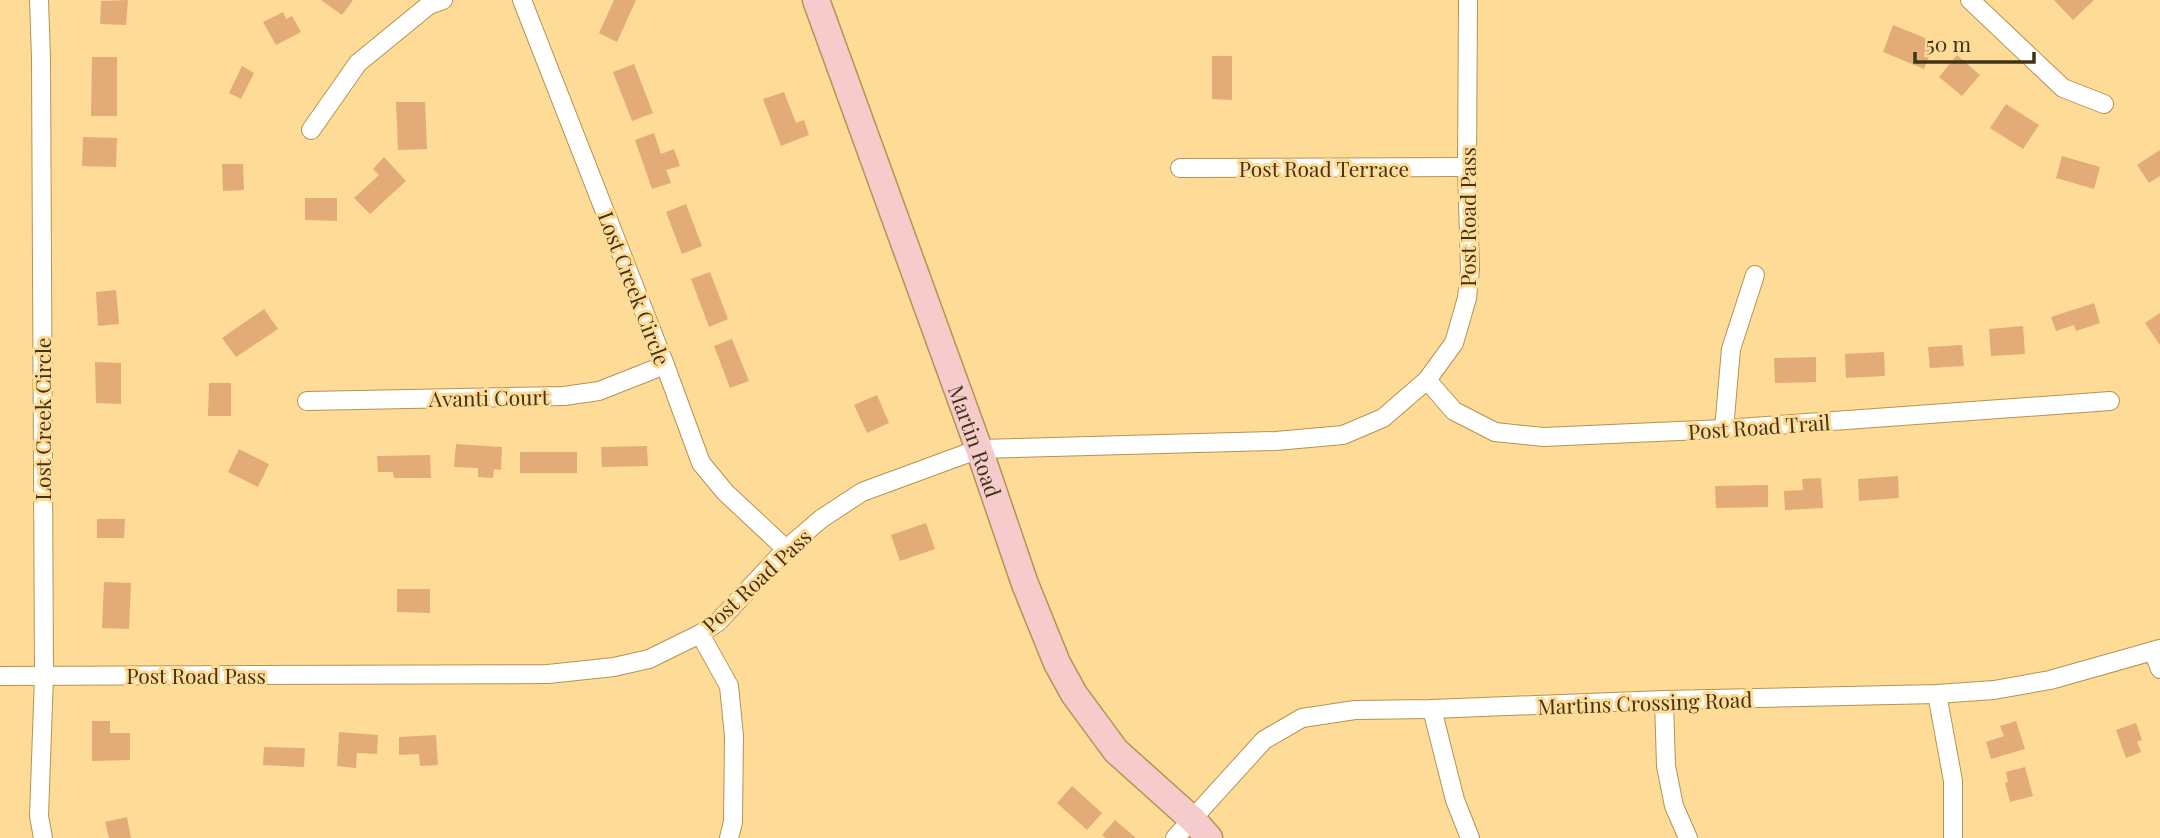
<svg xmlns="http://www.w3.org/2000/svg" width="2160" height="838" font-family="'Playfair Display',serif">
<rect width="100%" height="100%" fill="#fedc98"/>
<g fill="#e2ab78">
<polygon points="128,0 126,25 100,24 101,1"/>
<polygon points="321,0 353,0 342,15"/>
<polygon points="614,0 636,0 617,42 599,33"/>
<polygon points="2054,0 2094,0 2073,20"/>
<polygon points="283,12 286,19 292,16 301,32 276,45 263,22"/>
<polygon points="1893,25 1935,42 1924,69 1883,52"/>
<polygon points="1957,55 1980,75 1962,96 1939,77"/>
<polygon points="1212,56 1232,56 1232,100 1212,99"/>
<polygon points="92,57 117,57 117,116 91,116"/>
<polygon points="634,64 653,113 632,121 613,72"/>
<polygon points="242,66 254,73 241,99 229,93"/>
<polygon points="784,92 796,123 804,120 809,135 781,146 763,99"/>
<polygon points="396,102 425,102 427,149 398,150"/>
<polygon points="2006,104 2039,125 2023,149 1990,128"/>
<polygon points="654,133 661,154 674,149 680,166 666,170 671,183 652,189 635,140"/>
<polygon points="83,137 117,138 116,167 82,166"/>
<polygon points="2160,150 2160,176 2149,183 2137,165"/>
<polygon points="2062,156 2100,167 2094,189 2056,178"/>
<polygon points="384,157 406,181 370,214 354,198 379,175 373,169"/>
<polygon points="222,164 243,164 244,190 223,191"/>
<polygon points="305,198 337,198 337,221 305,220"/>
<polygon points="686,204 702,246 682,254 666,212"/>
<polygon points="710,272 728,319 709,327 691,279"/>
<polygon points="116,290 119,324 98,326 96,292"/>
<polygon points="2094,303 2100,323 2076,331 2074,325 2056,331 2051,317"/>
<polygon points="264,309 278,329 236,357 222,338"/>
<polygon points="2160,313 2160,345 2145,323"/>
<polygon points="2023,326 2025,354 1991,356 1989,329"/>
<polygon points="732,339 749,381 730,388 714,346"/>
<polygon points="1962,345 1964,366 1930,368 1928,347"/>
<polygon points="1884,352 1885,376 1846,378 1845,354"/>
<polygon points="1816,357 1816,382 1775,383 1774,358"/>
<polygon points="95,362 121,363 121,404 96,403"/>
<polygon points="209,383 231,383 231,416 208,416"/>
<polygon points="877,395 889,423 867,433 854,405"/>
<polygon points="456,444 502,447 501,470 494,469 493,478 478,477 478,468 454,467"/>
<polygon points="647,446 648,466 602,467 601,447"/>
<polygon points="239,449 269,464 258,487 228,472"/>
<rect x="520" y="452" width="57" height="21"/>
<polygon points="430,455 431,478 394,478 393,472 378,472 377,456"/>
<polygon points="1898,476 1899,498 1859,501 1858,479"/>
<polygon points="1821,478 1823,508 1785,510 1784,491 1803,490 1802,479"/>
<polygon points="1768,485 1768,507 1716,508 1715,486"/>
<polygon points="97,519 125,519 124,538 97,538"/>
<polygon points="926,523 935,549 900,561 891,535"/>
<polygon points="104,582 131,583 129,629 102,628"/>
<polygon points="397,589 430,589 430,613 397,612"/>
<polygon points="92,721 110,721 110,733 130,733 130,760 92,761"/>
<polygon points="2016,721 2025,749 1991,759 1986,742 2004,736 2000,726"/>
<polygon points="2136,723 2142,740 2137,742 2141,752 2126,758 2116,730"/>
<polygon points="339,732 378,735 377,754 357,753 356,768 337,766"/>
<polygon points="436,735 438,765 420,766 419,754 399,755 399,737"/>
<polygon points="264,747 305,748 304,767 263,765"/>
<polygon points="2025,767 2033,796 2010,802 2005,783 2008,782 2006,772"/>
<polygon points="1072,786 1102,813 1087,830 1057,803"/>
<polygon points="127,817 131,838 109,838 105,822"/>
<polygon points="1115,820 1136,838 1106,838 1102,835"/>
</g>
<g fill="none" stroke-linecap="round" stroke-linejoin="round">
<defs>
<g id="street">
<polyline points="39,0 41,58 44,676 39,816 43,838"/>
<polyline points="522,0 665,365 701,463 725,492 786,549"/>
<polyline points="1970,0 2063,88 2104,104"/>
<polyline points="311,130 358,63 429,5 443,0"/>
<polyline points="1180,168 1467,167"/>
<polyline points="1427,380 1454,411 1495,432 1543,437 1724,429 2110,401"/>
<polyline points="307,401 564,396 599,391 665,365"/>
<polyline points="1724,429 1731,349 1755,275"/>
<polyline points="700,634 729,686 734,736 733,822 729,838"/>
<polyline points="2153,651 2160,669"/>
<polyline points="0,676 548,674 614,667 649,659 700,634 718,622 786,549 821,519 862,492 979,449 1276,441 1343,435 1383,418 1427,380 1454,343 1467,298 1470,269 1467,167 1468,0"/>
<polyline points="1937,694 1953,781 1953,838"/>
<polyline points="1664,700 1666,766 1674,806 1688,838"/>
<polyline points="1432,709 1455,800 1470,838"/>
<polyline points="1175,838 1264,740 1302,718 1355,710 1432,709 1664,700 1937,694 1994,690 2050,680 2160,649"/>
</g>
<g id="secondary">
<path id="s1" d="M816,0L979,449L1025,584L1057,663L1074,694L1116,751L1193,820L1209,838"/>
</g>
</defs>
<use href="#street" stroke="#b49351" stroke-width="20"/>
<use href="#secondary" stroke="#b49351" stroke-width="29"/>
<use href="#street" stroke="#fff" stroke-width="18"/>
<use href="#secondary" stroke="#f5cccb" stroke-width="26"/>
</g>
<g text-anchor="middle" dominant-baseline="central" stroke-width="6" stroke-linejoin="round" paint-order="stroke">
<g font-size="21" fill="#413317" stroke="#fedc98">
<text x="1324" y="168">Post Road Terrace</text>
<text transform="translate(1467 217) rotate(-90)">Post Road Pass</text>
<text transform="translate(635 288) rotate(69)">Lost Creek Circle</text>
<text transform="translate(489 397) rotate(-1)">Avanti Court</text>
<text transform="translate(42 419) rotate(-90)">Lost Creek Circle</text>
<text transform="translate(1759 426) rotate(-4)">Post Road Trail</text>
<text stroke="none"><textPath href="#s1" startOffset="469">Martin Road</textPath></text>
<text transform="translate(756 580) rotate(-43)">Post Road Pass</text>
<text x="196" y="675">Post Road Pass</text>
<text transform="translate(1645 702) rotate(-2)">Martins Crossing Road</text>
</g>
</g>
<path d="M1915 52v10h119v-10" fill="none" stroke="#413317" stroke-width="3.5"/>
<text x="1926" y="52" font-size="21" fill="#413317" stroke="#fedc98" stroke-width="5" paint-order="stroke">50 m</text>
</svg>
